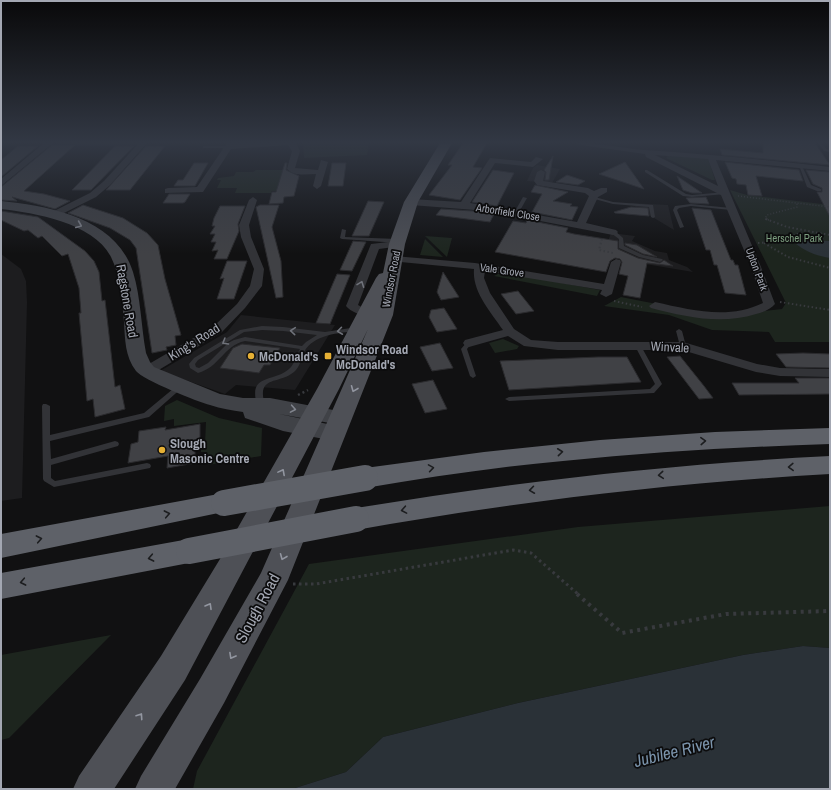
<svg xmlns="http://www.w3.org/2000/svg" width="831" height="790" font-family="'Archivo Narrow',sans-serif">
<rect width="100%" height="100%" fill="#111112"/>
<g fill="#1d1d1f">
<polygon points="59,143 139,143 136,146 56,146"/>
<polygon points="537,165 560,169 552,183 527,181 533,168"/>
<polygon points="630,203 668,205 674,230 631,204"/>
<polygon points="611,233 635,236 632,241 655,251 667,253 669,260 687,267 693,272 627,261 605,250"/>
<polygon points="1,254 21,269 26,281 27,302 22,498 1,501"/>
<polygon points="241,315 335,325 295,390 236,385 225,394 160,371 227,332"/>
</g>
<g fill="#1d251e">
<polygon points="303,143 369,143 367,155 304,158"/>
<polygon points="668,156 704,156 708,158 715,180 712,180 666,158"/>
<polygon points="256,170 287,170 288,175 280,191 272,191 271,193 235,193 237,188 217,188 221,180 217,180 218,178 234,176 236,172 253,172"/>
<polygon points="730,190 747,195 830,205 830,342 775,342 769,332 712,330 669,315 604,306 621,297 718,316 782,309 786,303"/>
<polygon points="425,236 452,238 447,257"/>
<polygon points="425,239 443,257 420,255"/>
<polygon points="502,272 600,290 597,296 494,276"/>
<polygon points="503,339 519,346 517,349 495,353 489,343"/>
<polygon points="177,400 219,418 262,428 261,456 208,465 207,452 201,452 201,448 205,444 206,422 174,426 174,419 164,421 165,406"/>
<polygon points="830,506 830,648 803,646 743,655 518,703 383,737 346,772 292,789 193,789 197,771 309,564 578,527"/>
<polygon points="111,635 9,738 1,740 1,655"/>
</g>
<g fill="#2a3137">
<path d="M803,240L830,241V258C817,256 806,252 796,244Z"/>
<polygon points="803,646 830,648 830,789 292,789 346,772 383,737 518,703 743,655"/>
</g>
<g fill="#404145" stroke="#2b2b2e">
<polygon points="463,143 487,143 473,167 482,168 460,200 429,195 452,165 448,165"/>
<polygon points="763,143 815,143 830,165 722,155 720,149 763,153"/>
<polygon points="52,145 75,145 24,191 44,194 70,201 55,209 12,197 17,201 1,200 1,187"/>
<polygon points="18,146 38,146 1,177 1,160"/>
<polygon points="115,146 134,146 91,190 72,190"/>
<polygon points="146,146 165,146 130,190 106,190"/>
<polygon points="553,156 549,180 545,180 546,172 544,170"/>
<polygon points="625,162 644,189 599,174"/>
<polygon points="725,162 799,170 803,181 756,176 762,196 748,195 746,185 737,184 736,179 732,178"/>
<polygon points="194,163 208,163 195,186 174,186 178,180 183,180"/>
<polygon points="285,163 287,163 286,170 299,176 294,196 284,197 283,203 269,204 272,192 276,192"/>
<polygon points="332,163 346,163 343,186 328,186"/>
<polygon points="493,170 514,173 497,206 472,202"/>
<polygon points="806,170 830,172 830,217 817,192 822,192 822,188 813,184"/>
<polygon points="567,175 585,181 578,185 556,182"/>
<polygon points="677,176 702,193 692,193 683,190"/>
<polygon points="535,185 568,192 553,201 572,204 570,206 578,207 572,220 532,212 542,194 531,192"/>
<polygon points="169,194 190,194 185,202 183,203 163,203"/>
<polygon points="706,197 709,204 690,203 686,198"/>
<polygon points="368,201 384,202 369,236 352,236"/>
<polygon points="83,205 123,218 147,233 158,245 165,279 181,335 175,336 176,345 166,347 167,350 152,353 136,248 130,240 110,228 68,213"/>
<polygon points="279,205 272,227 281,261 283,297 276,298 256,207 260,205"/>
<polygon points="220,206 245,206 238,224 239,231 227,259 214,259 218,250 212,251 216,242 211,242 215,234 210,234 215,226 212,226 214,218"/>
<polygon points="631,207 648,208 649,216 615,213 614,212"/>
<polygon points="692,208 711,210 731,260 733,260 735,265 738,265 746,295 725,293 717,265 714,265 710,250 706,250"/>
<polygon points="441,209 488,212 494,214 490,222 436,215"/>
<polygon points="1,211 38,217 85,251 94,261 99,272 102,301 105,300 115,387 120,385 125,409 95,417 93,399 87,401 79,313 81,313 79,288 68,254 62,256 42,236 38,238 28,230 24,231 1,220"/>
<polygon points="527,220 568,228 566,232 574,234 618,241 618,249 638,258 660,263 664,260 673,266 647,263 640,298 623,295 628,276 619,274 622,262 620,259 615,258 610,261 606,272 495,252 513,221 526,223"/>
<polygon points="353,241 366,242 352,271 340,270"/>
<polygon points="625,243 637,245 657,257 643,254 625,245"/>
<polygon points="227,261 247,261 234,299 217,299 224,278 220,279"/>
<polygon points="443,272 459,297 441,300 437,292"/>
<polygon points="337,274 350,275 330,324 316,323"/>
<polygon points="518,291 534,311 516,314 501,294"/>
<polygon points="444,308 457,329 437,332 429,317 431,310"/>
<polygon points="440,343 453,368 432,371 420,347"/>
<polygon points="242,344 280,348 270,365 264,365 259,373 220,368 233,348"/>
<polygon points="803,353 830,354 830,368 786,367 776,354"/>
<polygon points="680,356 704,386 713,398 699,399 667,357"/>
<polygon points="598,357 627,357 641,382 509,390 500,361"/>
<polygon points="795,378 830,378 830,394 739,395 732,383 799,383"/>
<polygon points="433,380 447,409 425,413 412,384"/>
<polygon points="200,424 200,441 195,442 195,463 167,468 168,456 128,463 131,444 138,442 139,431 166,427 165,430"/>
</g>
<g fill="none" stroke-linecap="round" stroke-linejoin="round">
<g stroke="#383a3e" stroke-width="1.5" stroke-dasharray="1 2" stroke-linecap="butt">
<polyline points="738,196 830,207"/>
<polyline points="769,220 765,219 767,215 797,207 797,203"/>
</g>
<g stroke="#383a3e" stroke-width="2" stroke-dasharray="1.5 2.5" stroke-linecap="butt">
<polyline points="766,219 787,227 830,235"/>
<polyline points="602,239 599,250 613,253"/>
<polyline points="758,243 770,242 805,232"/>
<polyline points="764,243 788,257 830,268"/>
<polyline points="614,301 642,307"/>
<polyline points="780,302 830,310"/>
</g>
<polyline stroke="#383a3e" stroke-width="2.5" stroke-dasharray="2 3" stroke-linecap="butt" points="298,395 308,390"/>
<polyline stroke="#383a3e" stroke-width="3" stroke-dasharray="2.5 3.5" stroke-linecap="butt" points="293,584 316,584 513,550 531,553 579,595"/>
<polyline stroke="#383a3e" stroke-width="4" stroke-dasharray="3 4.5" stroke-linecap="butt" points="577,594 622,633 726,614 830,611"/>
<g fill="#323337" fill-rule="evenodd">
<polygon points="818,143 822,143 826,149 830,150 830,152 824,151"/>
<polygon points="204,146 228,146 230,147 228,148 203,148 203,146"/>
<polygon points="799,165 802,166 811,185 821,189 821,191 817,191 807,187"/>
<polygon points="645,170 647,170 686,194 692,195 725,192 727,193 725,194 692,197 683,196 645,172"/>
<polygon points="591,196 613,202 653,205 655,217 653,218 651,217 649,207 613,204 591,198"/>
<polygon points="523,197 527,198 518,214 514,214 514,213"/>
<polygon points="691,204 731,208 733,209 731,210 691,206 679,208 677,210 684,227 680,228 673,210 675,206"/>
<polygon points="342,229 346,230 345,237 398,239 401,241 398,243 342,239 340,238"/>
<polygon points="611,231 615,231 623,238 624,246 643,255 662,259 663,260 660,262 639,257 619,248 619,239 611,233"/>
<path d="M262,326L283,327L325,332L357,327L360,329L357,331C339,333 314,334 304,352C301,359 300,367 294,372C278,385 256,375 265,405L261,407L257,405C248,373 273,383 289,369C295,364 296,355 300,349L245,341C223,346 220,367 198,373L190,368L189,364L194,358L240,330ZM262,330L283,331L317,335L306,342L302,346L245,337L234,340L228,343L208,363L199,368L196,367L195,364L198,360L244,332Z"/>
<polygon points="679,329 682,331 686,346 685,347 681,347 680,346 676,331"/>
<polygon points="469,341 472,343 467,349 476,376 473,378 470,376 461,349 467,342"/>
<polygon points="638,344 641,346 662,384 654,393 509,401 505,399 509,397 650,389 655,384 635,346"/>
<polygon points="179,384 181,384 184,386 149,417 50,441 51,459 115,441 118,442 119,444 118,446 51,465 51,478 55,481 147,463 150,464 151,466 150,468 54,487 44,481 43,479 42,406 43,404 46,404 50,406 50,435 144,413"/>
</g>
<g fill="#323337" fill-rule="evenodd">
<polygon points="44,143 53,143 1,186 1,179"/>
<polygon points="139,143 147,143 110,185 96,197 58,216 52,216 52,212 90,193 104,181"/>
<path d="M227,143H296L300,151L295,168L318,170L321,160L328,162L321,186L317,189L313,186L316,174C306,174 295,177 287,169L292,151L288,145L231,149L203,192L165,193V189L168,188L197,187Z"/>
<path d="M577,143C600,143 622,148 644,150C706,154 768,160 830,167V171L716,160L761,267L775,304C771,309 762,313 756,314C721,325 686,317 651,308L649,306L655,302C691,310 728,320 763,303L751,267L721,195L646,157L645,154L581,145ZM655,155L708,159L718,186Z"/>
<polygon points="536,157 543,159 533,167 495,163 470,203 577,222 589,196 585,193 537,185 534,181 537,172 541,170 545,172 543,181 588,188 594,191 601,188 607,188 607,192 598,197 586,223 616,230 618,232 616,234 613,235 488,211 411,205 406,202 411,199 461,202 490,158 531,162"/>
<polygon points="253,197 257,200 249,225 251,237 264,269 262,286 245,308 222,332 152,374 142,374 140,371 142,368 214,326 237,304 250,286 254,269 241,237 239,225 249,200"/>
<path d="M397,241L401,242L402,244L401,246L379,249L358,305L372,313L370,316C363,317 351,312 346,306L371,244Z"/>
<path d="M394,256L475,263L604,284L611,262L616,259L620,260L621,262L612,294L606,297L600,294L602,290L485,271L484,278L490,293L514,329L531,340L558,342H683L757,364L780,368L830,369V377L780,376L756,372L682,350H558L524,346L508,336L469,347L465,346L463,343L465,340L503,330C491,312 472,292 474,269L390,261L389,259L390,257Z"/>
</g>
<path fill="#404247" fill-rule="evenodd" d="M1,201C50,206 116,218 133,272C141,298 141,326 146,353L150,362L154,367L220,394L243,398H270L349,413L352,418L349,423L341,425L279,414L342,427L345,433L342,439L334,441L283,431L245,418L243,412C232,410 221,409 210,405C198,402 143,380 136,371C125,357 125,339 124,322C122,301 121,277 111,257C94,223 35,213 1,209Z"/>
<polygon fill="#4e5056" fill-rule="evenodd" points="440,143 452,143 418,202 405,244 393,315 288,580 224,703 175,789 135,789 141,776 200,679 261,573 368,329 339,389 185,680 114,789 73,789 79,776 161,656 220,559 317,389 376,278 379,274 383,273 389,244 404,202"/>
<g fill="#5e6168" fill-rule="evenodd">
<path d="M830,428V444C741,447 652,452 563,461C497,467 431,477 365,488L356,485L352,478L356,471L365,468L484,452L600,440L715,432Z"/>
<path d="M830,456V474C671,483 513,502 356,530L346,527L342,519L346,511L356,508C513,482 671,464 830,456Z"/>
<polygon points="224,493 233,496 237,503 233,510 1,558 1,534"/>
<polygon points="189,539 199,543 203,551 199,559 189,563 1,599 1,573"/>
</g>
<g stroke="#5e6168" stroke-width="26">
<polyline points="224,503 365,478"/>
<polyline points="189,551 356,519"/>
</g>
</g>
<defs><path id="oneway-chevron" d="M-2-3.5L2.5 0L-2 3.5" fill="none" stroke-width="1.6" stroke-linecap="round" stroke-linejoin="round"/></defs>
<g stroke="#80848d">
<use href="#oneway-chevron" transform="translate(79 225) rotate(23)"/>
<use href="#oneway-chevron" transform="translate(293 409) rotate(10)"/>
</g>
<g stroke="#70737b">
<use href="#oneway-chevron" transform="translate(361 284) rotate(-69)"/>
<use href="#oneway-chevron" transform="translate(293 331) rotate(-175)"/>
<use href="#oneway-chevron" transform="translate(340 331) rotate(172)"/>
<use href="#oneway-chevron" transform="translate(225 342) rotate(149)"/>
</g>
<g stroke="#9296a0">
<use href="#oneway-chevron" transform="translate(354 389) rotate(112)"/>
<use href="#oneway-chevron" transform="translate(282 472) rotate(-62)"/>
<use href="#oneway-chevron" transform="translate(283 557) rotate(112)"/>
<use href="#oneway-chevron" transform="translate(209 606) rotate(-60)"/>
<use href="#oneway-chevron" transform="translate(232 656) rotate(119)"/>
<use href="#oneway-chevron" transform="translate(140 716) rotate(-56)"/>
</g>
<g stroke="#1c1d1f">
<use href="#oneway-chevron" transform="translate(703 441) rotate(-3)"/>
<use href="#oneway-chevron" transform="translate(560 452) rotate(-6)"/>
<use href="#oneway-chevron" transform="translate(791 467) rotate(178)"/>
<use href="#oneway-chevron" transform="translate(431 468) rotate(-9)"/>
<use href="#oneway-chevron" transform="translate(661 475) rotate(175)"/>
<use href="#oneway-chevron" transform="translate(532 490) rotate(172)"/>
<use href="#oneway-chevron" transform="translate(404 510) rotate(170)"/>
<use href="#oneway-chevron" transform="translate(167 514) rotate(-11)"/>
<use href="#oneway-chevron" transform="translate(39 539) rotate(-11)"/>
<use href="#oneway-chevron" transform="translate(151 558) rotate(169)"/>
<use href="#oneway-chevron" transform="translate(23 582) rotate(169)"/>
</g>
<linearGradient id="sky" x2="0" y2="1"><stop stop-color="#09090a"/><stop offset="0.56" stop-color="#323844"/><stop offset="1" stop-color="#323844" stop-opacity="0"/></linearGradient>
<rect width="831" height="254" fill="url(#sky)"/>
<g fill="#e6b035" stroke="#0c0c0d" stroke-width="1.5">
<circle cx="251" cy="356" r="4"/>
<rect x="324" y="352" width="8" height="8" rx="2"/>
<circle cx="162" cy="450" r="4"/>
</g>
<g text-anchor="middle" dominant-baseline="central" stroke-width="3.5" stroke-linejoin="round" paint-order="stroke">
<g font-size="11" fill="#a3a7b2" stroke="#0c0c0d">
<text transform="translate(508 212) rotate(9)">Arborfield Close</text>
<text transform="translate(757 269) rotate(70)">Upton Park</text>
<text transform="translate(502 270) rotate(8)">Vale Grove</text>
<text transform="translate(391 279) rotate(-79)">Windsor Road</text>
</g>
<g font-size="11" fill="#7b9c7e" stroke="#0c0c0d">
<text x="794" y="238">Herschel Park</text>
</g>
<g font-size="13" fill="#a3a7b2" stroke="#0c0c0d">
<text transform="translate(127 301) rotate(80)">Ragstone Road</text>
<text transform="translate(194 342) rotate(-32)">King's Road</text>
<text transform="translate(670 347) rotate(3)">Winvale</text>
</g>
<g font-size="13" font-weight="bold" fill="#a3a7b2" stroke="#0c0c0d" text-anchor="start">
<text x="336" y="349">Windsor Road<tspan x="336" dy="15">McDonald's</tspan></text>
<text x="259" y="356">McDonald's</text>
<text x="170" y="443">Slough<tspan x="170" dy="15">Masonic Centre</tspan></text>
</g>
<g font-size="16" fill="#a3a7b2" stroke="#0c0c0d">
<text transform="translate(257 608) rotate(-62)">Slough Road</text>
</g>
<g font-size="17" font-style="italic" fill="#7b94ac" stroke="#0c0c0d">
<text transform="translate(674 751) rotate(-14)">Jubilee River</text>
</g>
</g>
<rect width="831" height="790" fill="none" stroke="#a3a7b2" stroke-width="4"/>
</svg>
